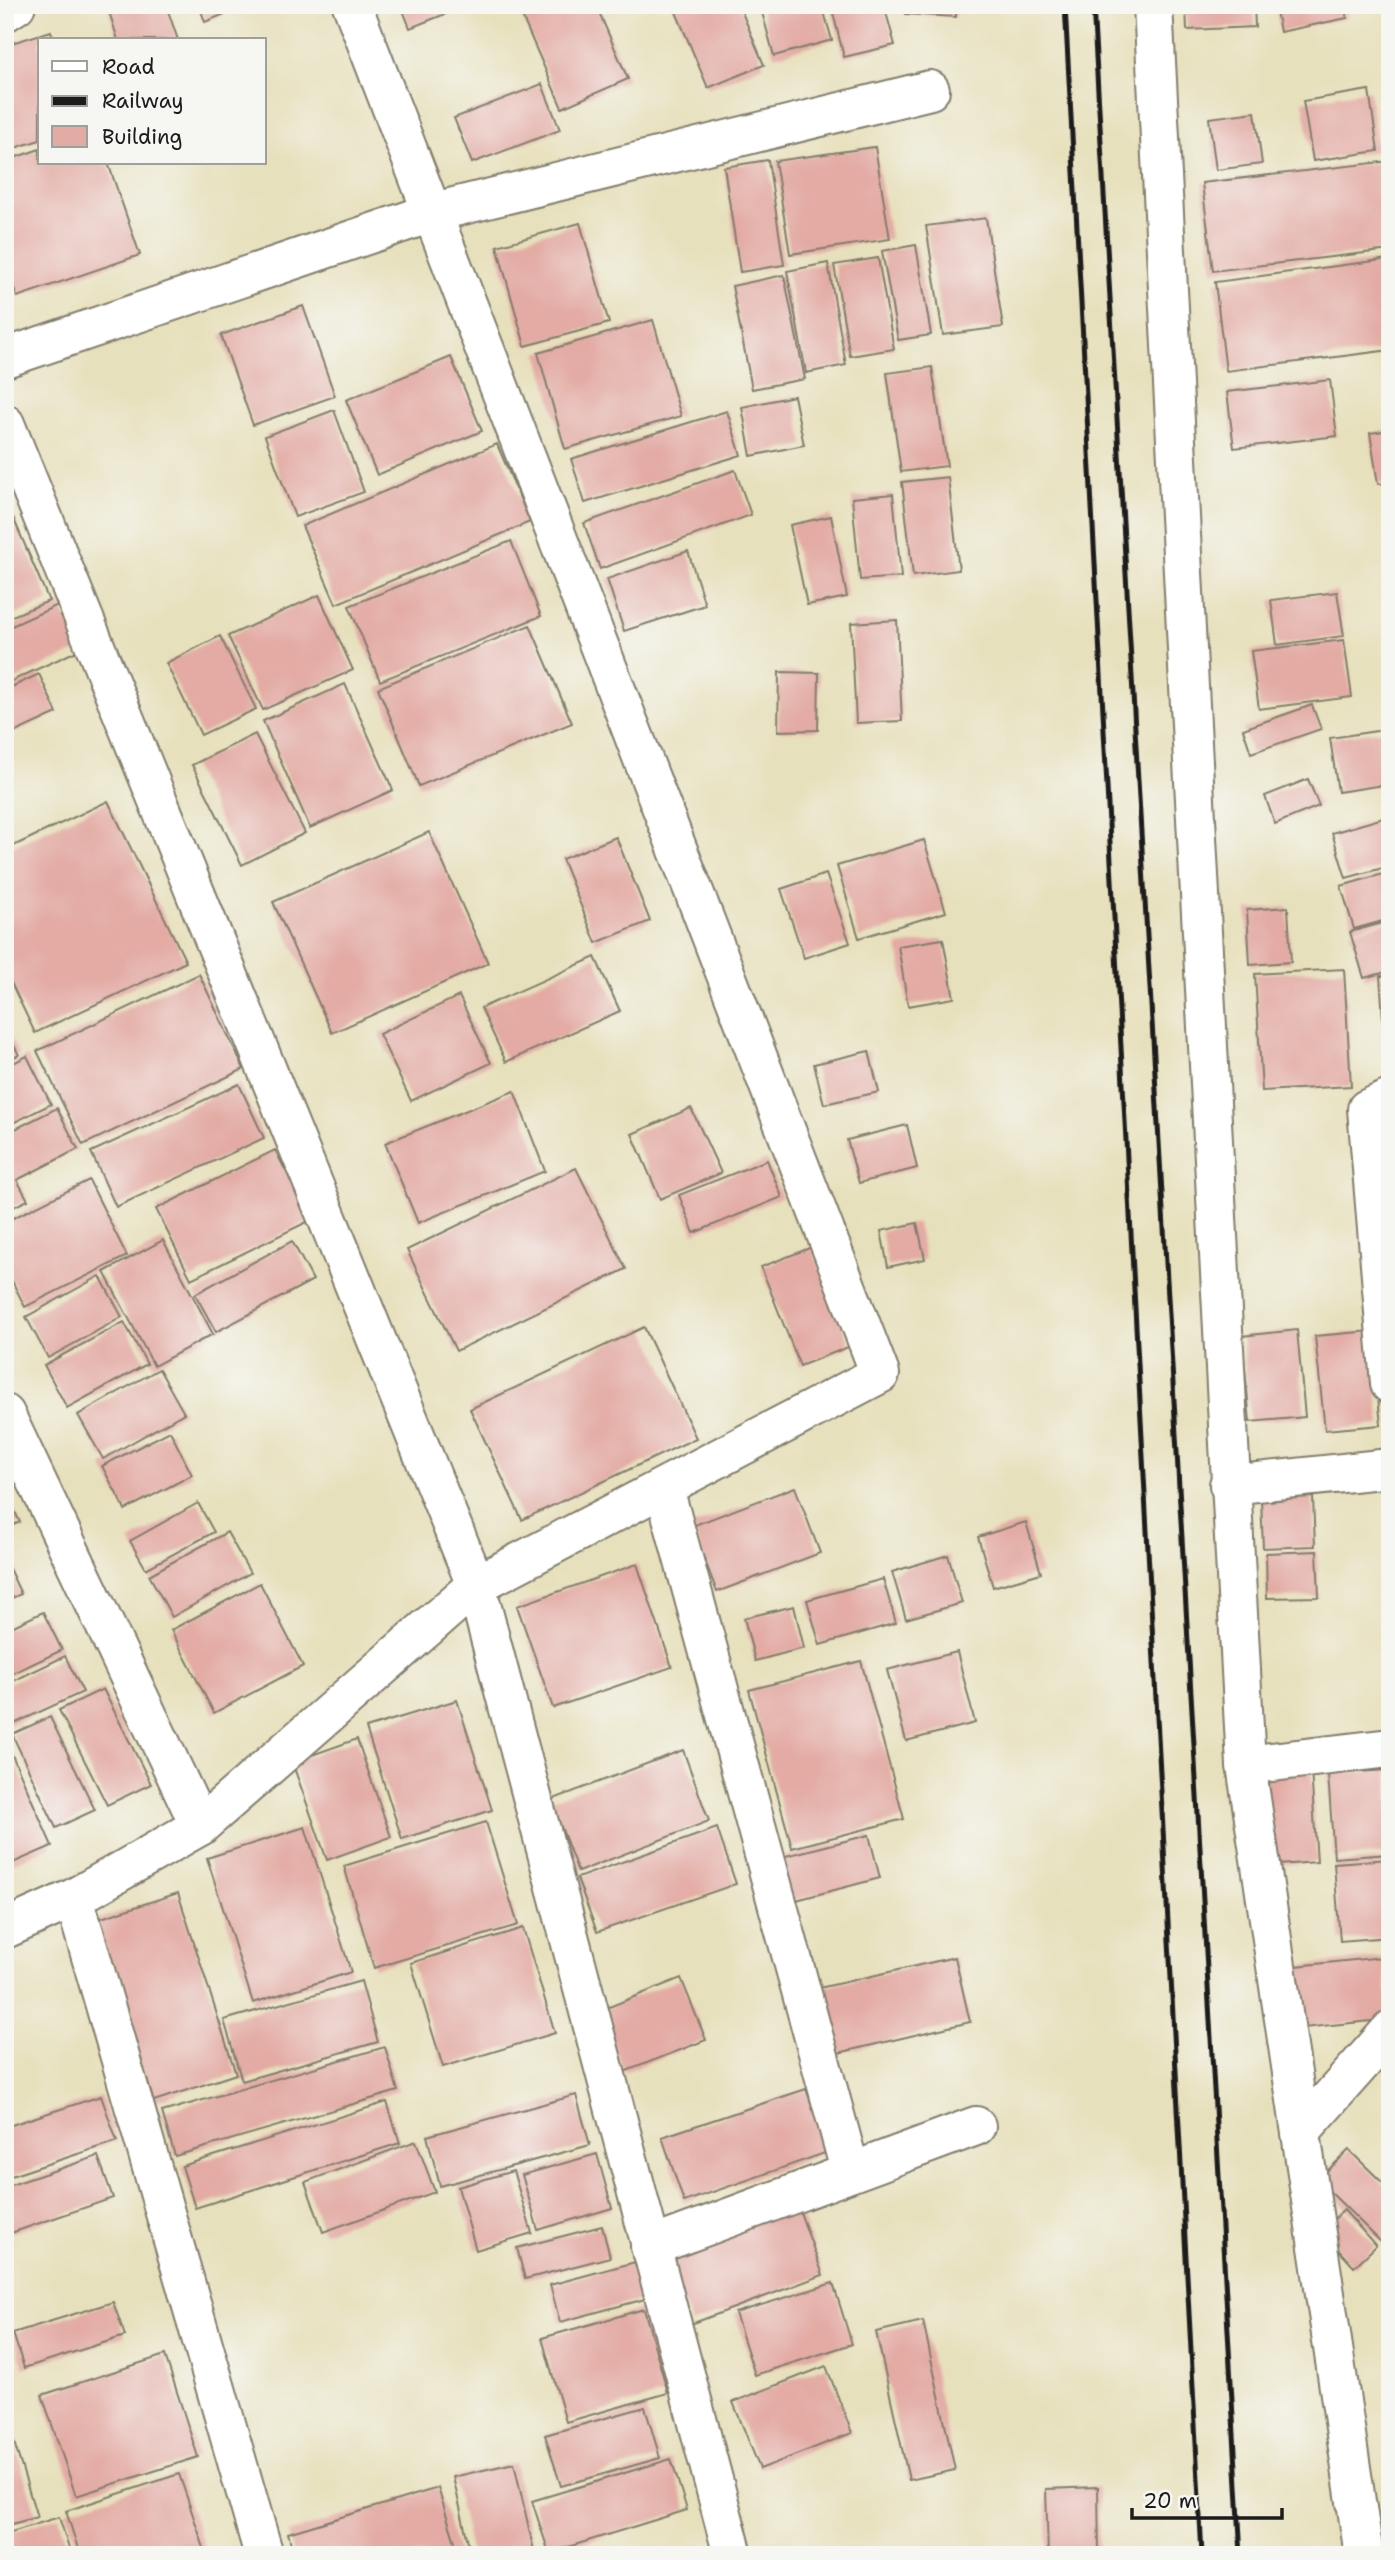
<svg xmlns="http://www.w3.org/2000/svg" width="1395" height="2560" font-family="'Shantell Sans',sans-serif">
<rect width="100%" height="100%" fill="#f6f6f2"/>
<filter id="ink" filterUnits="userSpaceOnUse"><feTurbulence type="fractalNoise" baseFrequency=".0143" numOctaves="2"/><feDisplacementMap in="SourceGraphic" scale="14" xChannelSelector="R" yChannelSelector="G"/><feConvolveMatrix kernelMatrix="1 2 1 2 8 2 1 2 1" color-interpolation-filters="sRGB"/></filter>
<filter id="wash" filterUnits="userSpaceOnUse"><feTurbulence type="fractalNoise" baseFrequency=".00686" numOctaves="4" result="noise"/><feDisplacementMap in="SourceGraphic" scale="28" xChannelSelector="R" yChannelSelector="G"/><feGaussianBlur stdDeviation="1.57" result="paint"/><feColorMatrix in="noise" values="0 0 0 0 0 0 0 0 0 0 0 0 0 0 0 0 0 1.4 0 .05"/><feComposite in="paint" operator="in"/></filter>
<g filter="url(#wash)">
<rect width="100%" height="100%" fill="#e7e0bc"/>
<g id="blocks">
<g fill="#e3aba4">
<polygon points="107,5 166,5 178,40 118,40"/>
<polygon points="199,5 247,5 205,22"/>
<polygon points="401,5 468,5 410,28"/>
<polygon points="517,5 596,5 628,79 562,108"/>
<polygon points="673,5 739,5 764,65 708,88"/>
<polygon points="760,5 822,5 832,40 774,56"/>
<polygon points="831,5 884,5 895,45 844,57"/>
<polygon points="907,5 956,5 956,17 906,14"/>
<polygon points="1186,5 1254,5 1255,27 1187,30"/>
<polygon points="1275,5 1344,5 1347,18 1280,32"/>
<polygon points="51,31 54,40 40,40 40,140 5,151 5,45"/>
<polygon points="542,84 560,130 472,163 454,118"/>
<polygon points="1369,90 1378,151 1313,161 1303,101"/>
<polygon points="1385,103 1390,103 1390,150 1388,150"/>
<polygon points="1255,112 1262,164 1216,170 1209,118"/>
<polygon points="875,147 890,239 790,254 775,161"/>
<polygon points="40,149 40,163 108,163 140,255 17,297 5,263 5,161"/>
<polygon points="768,160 784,265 740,272 724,167"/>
<polygon points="1390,161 1390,250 1213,271 1202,183"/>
<polygon points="986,218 1003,327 943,335 926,226"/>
<polygon points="580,223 609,323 525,346 497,246"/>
<polygon points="916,245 931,335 898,340 882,251"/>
<polygon points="878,258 894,349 850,356 834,265"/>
<polygon points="1390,259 1390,350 1226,371 1215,282"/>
<polygon points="828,263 846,365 806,373 787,271"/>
<polygon points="784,275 805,379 752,389 732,286"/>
<polygon points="303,306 335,396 253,425 221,335"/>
<polygon points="653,320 681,416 565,449 538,353"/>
<polygon points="451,357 482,431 377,475 346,400"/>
<polygon points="932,367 947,466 901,472 887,373"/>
<polygon points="1330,380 1337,436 1234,448 1227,392"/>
<polygon points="794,396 804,445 751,456 742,407"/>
<polygon points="334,410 364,492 295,517 265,436"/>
<polygon points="727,411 741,455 585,503 571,459"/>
<polygon points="1390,430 1390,483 1378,484 1370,433"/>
<polygon points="497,444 530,522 336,604 302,526"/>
<polygon points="735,470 751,515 600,569 584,523"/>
<polygon points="948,477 959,570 913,576 902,482"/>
<polygon points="893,494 901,577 860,580 852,498"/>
<polygon points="12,515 49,601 5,619 5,517"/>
<polygon points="831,516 847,597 807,605 790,525"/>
<polygon points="511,541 541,616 380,681 349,606"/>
<polygon points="688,551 705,605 624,631 607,579"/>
<polygon points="1337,592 1344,636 1277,645 1271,600"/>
<polygon points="319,595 353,670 263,710 228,636"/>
<polygon points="60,604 81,649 5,684 5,629"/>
<polygon points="897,620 902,721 856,723 851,623"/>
<polygon points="530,625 572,723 419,786 378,688"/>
<polygon points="220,636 256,709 201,735 166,663"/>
<polygon points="1344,640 1352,697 1259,709 1251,651"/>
<polygon points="779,672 819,673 818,730 778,731"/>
<polygon points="39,674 57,713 5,737 5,690"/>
<polygon points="345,684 393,790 310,828 263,721"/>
<polygon points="1312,705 1321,729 1251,753 1243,729"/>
<polygon points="1390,729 1390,784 1338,792 1330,738"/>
<polygon points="255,734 305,833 242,865 192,765"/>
<polygon points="1308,779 1319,806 1275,824 1265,796"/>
<polygon points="108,801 186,962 35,1033 5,970 5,850"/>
<polygon points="1390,816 1390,866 1346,878 1332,833"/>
<polygon points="429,832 488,963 332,1033 273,902"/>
<polygon points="616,837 650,921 596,943 562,859"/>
<polygon points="924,840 946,912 859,938 837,866"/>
<polygon points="1390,872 1390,919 1354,929 1341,886"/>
<polygon points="826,874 850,943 804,958 781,889"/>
<polygon points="1288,907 1291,962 1250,965 1247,910"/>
<polygon points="1390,921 1390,971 1364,978 1350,932"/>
<polygon points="943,939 954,998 908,1006 898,946"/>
<polygon points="595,957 620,1011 506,1062 481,1008"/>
<polygon points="1344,969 1351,1086 1262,1091 1255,974"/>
<polygon points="199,974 244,1069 83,1145 37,1051"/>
<polygon points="1380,976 1390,976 1390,1060 1386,1060"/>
<polygon points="459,996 491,1063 411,1101 379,1034"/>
<polygon points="5,1028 19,1055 5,1061"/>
<polygon points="869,1051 879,1092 824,1104 814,1064"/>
<polygon points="27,1056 51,1104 5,1127 5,1067"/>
<polygon points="239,1084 264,1138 116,1207 91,1152"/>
<polygon points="514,1091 545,1171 418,1223 385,1143"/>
<polygon points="57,1108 78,1149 17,1180 28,1200 5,1211 5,1134"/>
<polygon points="691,1108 721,1173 660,1199 632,1134"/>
<polygon points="907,1125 917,1168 859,1183 847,1140"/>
<polygon points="275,1150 311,1220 191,1279 156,1209"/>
<polygon points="767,1160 782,1197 694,1233 679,1195"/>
<polygon points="576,1168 626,1269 456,1351 407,1250"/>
<polygon points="89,1180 127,1256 25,1307 5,1267 5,1222"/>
<polygon points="917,1223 925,1259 888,1267 881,1231"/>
<polygon points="163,1240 213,1334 154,1366 104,1272"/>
<polygon points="292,1241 313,1280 216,1332 195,1294"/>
<polygon points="812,1247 851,1346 800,1366 761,1267"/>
<polygon points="100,1276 122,1317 48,1358 26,1317"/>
<polygon points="124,1322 147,1364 67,1408 44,1365"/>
<polygon points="644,1327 696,1438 522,1520 470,1409"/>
<polygon points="1297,1330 1305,1417 1250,1422 1242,1336"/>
<polygon points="1371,1331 1381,1425 1325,1430 1315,1336"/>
<polygon points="159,1369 184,1413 103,1459 78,1415"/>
<polygon points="170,1431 192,1475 125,1510 102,1466"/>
<polygon points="795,1487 820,1553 717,1592 692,1526"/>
<polygon points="5,1492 20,1522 5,1529"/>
<polygon points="1313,1497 1315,1546 1263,1548 1261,1498"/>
<polygon points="198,1503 214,1532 146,1569 130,1541"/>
<polygon points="1026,1522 1041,1573 993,1587 978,1537"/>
<polygon points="227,1532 250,1573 172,1617 149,1575"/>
<polygon points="1317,1551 1319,1597 1267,1598 1266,1553"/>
<polygon points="948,1555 962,1603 906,1619 892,1572"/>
<polygon points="5,1560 21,1594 5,1601"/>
<polygon points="637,1564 672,1667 553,1708 517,1606"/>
<polygon points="883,1579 896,1623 820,1645 807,1600"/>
<polygon points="260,1583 303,1666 214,1713 171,1630"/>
<polygon points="794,1606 804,1648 755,1661 744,1618"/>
<polygon points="43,1612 62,1650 5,1677 5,1630"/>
<polygon points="957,1652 975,1723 906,1741 887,1670"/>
<polygon points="65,1656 83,1692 5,1728 5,1685"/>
<polygon points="861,1661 904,1819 792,1848 749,1690"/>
<polygon points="103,1689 151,1784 107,1805 59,1710"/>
<polygon points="457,1700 492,1810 402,1839 366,1728"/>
<polygon points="50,1717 95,1810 56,1828 12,1734"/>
<polygon points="5,1739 52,1846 6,1866 5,1864"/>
<polygon points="357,1739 391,1837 327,1860 292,1762"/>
<polygon points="683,1750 709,1821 578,1872 551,1800"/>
<polygon points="1311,1769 1317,1862 1265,1866 1259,1772"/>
<polygon points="1388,1770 1390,1854 1334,1858 1328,1774"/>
<polygon points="486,1822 518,1925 374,1968 344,1866"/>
<polygon points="305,1827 351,1972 253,2003 207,1858"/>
<polygon points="717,1828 736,1884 597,1932 577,1878"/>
<polygon points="869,1835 880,1878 785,1903 774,1859"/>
<polygon points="1390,1859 1390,1937 1340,1941 1334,1863"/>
<polygon points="178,1893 236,2074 151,2102 92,1921"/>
<polygon points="523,1928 555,2033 443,2067 411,1963"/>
<polygon points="955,1957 970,2022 834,2054 819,1988"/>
<polygon points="1383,1957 1390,2019 1293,2029 1287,1967"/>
<polygon points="681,1978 706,2040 624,2072 599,2011"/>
<polygon points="361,1981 378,2042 242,2081 224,2020"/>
<polygon points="385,2047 398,2091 175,2156 162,2112"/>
<polygon points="806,2089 828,2152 684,2202 662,2137"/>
<polygon points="576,2095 590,2145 440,2186 427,2136"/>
<polygon points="101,2096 117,2141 5,2178 5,2127"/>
<polygon points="387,2102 400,2143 195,2208 182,2166"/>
<polygon points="416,2141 435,2192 323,2232 305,2182"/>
<polygon points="1349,2150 1390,2190 1390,2233 1381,2242 1318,2180"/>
<polygon points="597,2154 612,2208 538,2230 522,2175"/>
<polygon points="98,2156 113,2198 5,2235 5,2187"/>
<polygon points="513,2171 532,2233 476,2250 458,2187"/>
<polygon points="797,2204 823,2275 691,2324 665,2253"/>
<polygon points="1344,2210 1376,2246 1354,2267 1321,2231"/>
<polygon points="602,2226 610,2257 525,2279 517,2248"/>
<polygon points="639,2261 649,2298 560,2322 550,2285"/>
<polygon points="833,2283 852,2344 755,2375 735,2313"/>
<polygon points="113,2302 125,2336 24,2368 13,2333"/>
<polygon points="644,2309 668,2393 566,2422 542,2338"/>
<polygon points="923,2321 955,2470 909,2480 876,2332"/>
<polygon points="165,2355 198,2457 76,2496 42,2395"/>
<polygon points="826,2366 852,2433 760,2469 733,2402"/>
<polygon points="645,2407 660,2458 561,2486 545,2435"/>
<polygon points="5,2413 37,2517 5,2526"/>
<polygon points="671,2459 687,2510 549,2553 532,2501"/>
<polygon points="514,2463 535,2555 471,2555 453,2477"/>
<polygon points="179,2474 205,2551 193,2555 80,2555 66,2511"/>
<polygon points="1098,2487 1099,2555 1048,2555 1046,2489"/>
<polygon points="438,2488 459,2555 294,2555 288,2533"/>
<polygon points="59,2517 71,2555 5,2555 5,2534"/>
</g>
</g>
</g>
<g filter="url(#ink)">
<use href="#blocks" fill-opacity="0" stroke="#827e6c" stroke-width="2"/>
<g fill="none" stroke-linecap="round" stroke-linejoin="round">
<defs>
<g id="minor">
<polyline points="1153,5 1246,1765 1364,2555"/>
<polyline points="5,12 16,5"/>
<polyline points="5,358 434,212 930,90"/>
<polyline points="5,424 476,1585 733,2555"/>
<polyline points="1390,1099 1367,1109 1390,1384"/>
<polyline points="5,1414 200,1826"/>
<polyline points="1229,1485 1390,1468"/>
<polyline points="664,1488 850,2170"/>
<polyline points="1246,1765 1390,1748"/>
<polyline points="74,1898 264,2555"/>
<polyline points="5,1929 74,1898 200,1826 476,1585 880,1374 352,5"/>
<polyline points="1301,2131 1390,2031"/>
<polyline points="650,2247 976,2126"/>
</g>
</defs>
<use href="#minor" stroke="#827e6c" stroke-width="42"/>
<use href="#minor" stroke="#fff" stroke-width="38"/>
<g stroke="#1c1c1c" stroke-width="5">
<polyline points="1065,5 1202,2555"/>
<polyline points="1093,5 1241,2555"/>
</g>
</g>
</g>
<rect width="1395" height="2560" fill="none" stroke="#f6f6f2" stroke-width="28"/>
<rect x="38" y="38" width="228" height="126" fill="#f6f6f2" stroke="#9f9f9c" stroke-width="2"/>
<rect x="52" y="61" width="35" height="10" fill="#ffffff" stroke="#9f9f9c" stroke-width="2"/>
<text x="102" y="74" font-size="21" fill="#1c1c1c">Road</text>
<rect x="52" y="96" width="35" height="10" fill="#1c1c1c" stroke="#9f9f9c" stroke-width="2"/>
<text x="102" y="108" font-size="21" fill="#1c1c1c">Railway</text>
<rect x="52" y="126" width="35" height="21" fill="#e3aba4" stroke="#9f9f9c" stroke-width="2"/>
<text x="102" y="144" font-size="21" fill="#1c1c1c">Building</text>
<path d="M1132 2508v10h150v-10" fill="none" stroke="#1c1c1c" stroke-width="3.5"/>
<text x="1143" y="2508" font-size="21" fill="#1c1c1c" stroke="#f6f6f2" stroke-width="5" paint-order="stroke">20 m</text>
</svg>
